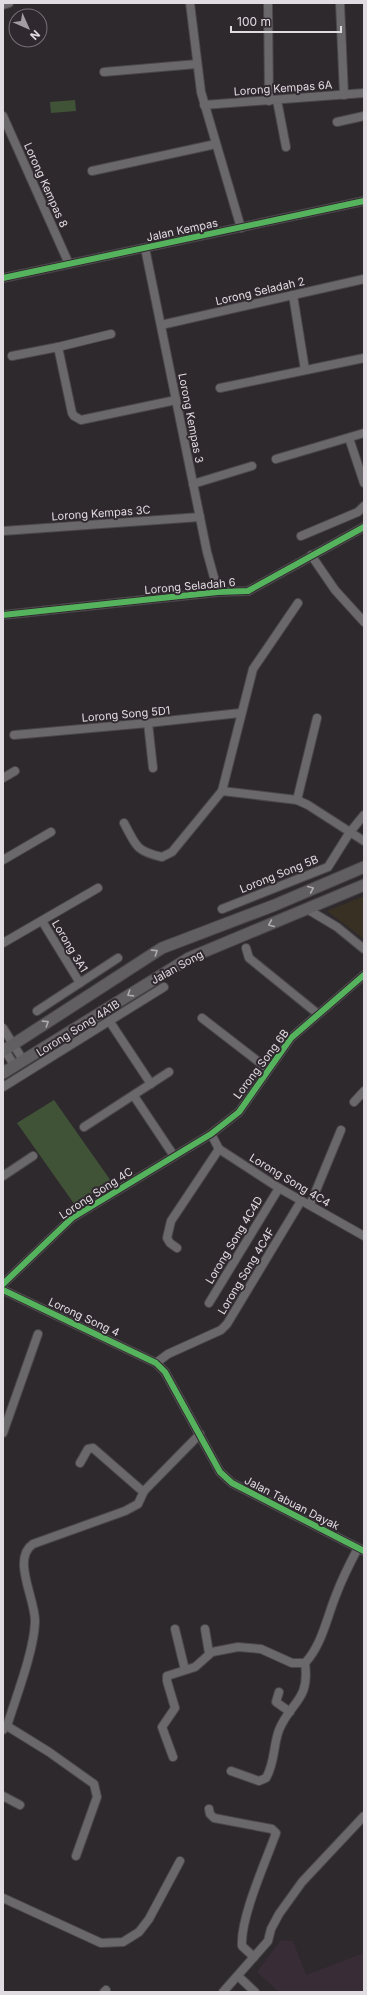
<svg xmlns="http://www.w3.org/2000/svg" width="367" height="1995" font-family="Inter,sans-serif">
<rect width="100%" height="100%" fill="#2e292d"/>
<polygon fill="#383022" points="364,896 364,939 327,911"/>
<polygon fill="#382c36" points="281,1940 293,1941 306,1975 364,1953 364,1992 279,1992 257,1972"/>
<g fill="#405337">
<polygon points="75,100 76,111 51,113 50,102"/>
<polygon points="54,1100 111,1181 75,1205 17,1123"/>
</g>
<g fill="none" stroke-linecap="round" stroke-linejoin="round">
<defs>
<g id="minor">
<polyline points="190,3 201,92 241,228"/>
<polyline points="268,3 269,101"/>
<polyline points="340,3 344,95"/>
<polyline points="3,5 9,3"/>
<polyline points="104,72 197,64"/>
<polyline points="277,100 286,147"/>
<polyline points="204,105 364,93"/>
<polyline points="3,116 69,264"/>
<polyline points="337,122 364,116"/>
<polyline points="92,171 216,144"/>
<polyline points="145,248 207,552 218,592"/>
<polyline points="3,278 364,201"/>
<polyline points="293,295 305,370"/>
<polyline points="161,325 364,279"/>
<polyline points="58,347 111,334"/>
<polyline points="12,356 58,347 72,413 74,416 81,420 176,400"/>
<polyline points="220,388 364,358"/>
<polyline points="349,438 364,483"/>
<polyline points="276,459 364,433"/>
<polyline points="193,484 252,466"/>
<polyline points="3,531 200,517"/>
<polyline points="301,536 358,512 364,506"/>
<polyline points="311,555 335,590 364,622"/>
<polyline points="3,615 218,592 248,591 364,527"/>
<polyline points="148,723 153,768"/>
<polyline points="14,735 148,723 240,713"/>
<polyline points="3,778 15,771"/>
<polyline points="222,791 297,800 308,805 364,841"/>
<polyline points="297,800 317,718"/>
<path d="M124,823C136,845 135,851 162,857L172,852L222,791L253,669L298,603"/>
<polyline points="3,860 51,832"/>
<polyline points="222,909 328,867 350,832 364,815"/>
<polyline points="307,909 337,927 364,949"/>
<polyline points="42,921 80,983"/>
<polyline points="3,943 98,888"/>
<polyline points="246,948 249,958 318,1014"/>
<polyline points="37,1011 118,958"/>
<polyline points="202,1018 268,1069"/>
<polyline points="110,1022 151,1084"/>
<polyline points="3,1028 23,1060"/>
<polyline points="3,1047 14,1065"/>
<polyline points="3,1087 164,987"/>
<polyline points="134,1096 174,1156"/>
<polyline points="354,1102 364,1091"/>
<polyline points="84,1127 169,1072"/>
<polyline points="211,1134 219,1149 279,1188 364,1236"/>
<polyline points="3,1176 33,1156"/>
<polyline points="310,1205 341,1130"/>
<polyline points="177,1248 170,1243 167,1238 171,1221 219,1149"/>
<polyline points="3,1284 72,1218 211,1134 239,1112 291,1038 364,975"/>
<polyline points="3,1290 156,1363 165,1372 220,1472 232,1483 364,1551"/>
<polyline points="209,1303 279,1188"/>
<polyline points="156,1363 168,1354 221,1330 227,1324 301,1201"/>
<polyline points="3,1433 38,1334"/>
<polyline points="80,1463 88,1449 93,1448 140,1489 144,1491 200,1434"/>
<polyline points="175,1629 185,1670"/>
<polyline points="205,1629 209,1653"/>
<polyline points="279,1692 276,1702 290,1712"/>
<polyline points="7,1726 49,1752 94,1784 97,1797 76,1856"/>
<path d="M3,1730L7,1726C16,1697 34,1651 35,1622C36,1600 11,1559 33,1544L125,1511L138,1504L144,1491"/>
<path d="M173,1757L162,1727L175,1708L167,1681V1676L195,1667L212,1652L238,1647L261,1649L292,1663H305C322,1645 327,1617 336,1595C342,1579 350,1563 358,1548"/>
<path d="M231,1771L259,1781L266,1778C275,1763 273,1746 279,1730C291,1701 310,1701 305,1663"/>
<polyline points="3,1796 20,1805"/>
<path d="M209,1809L210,1814L214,1818L272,1829L276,1833C266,1861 240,1918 242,1946L254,1957"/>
<polyline points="3,1898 101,1943 123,1942 139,1932 149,1919 180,1861"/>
<polyline points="238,1976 255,1992"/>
<polyline points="104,1992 106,1990"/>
<polyline points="223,1992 268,1941 271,1929 279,1914 302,1882 364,1816"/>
</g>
<g id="major">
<polyline points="3,1051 162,948 275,905 364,867"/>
<polyline points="3,1073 189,958 364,885"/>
</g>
</defs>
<use href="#minor" stroke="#4a4649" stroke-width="10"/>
<use href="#major" stroke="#4a4649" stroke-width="13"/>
<use href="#minor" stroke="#6a686a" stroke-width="8"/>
<use href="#major" stroke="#625f62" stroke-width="11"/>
<defs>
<g id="cycleway">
<polyline points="3,278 364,201"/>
<polyline points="3,615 218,592 248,591 364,527"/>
<polyline points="3,1284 72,1218 211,1134 239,1112 291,1038 364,975"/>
<polyline points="3,1290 156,1363 165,1372 220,1472 232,1483 364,1551"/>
</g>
</defs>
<use href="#cycleway" stroke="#2f282e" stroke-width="8"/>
<use href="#cycleway" stroke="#56b35d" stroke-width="6"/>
</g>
<defs><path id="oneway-chevron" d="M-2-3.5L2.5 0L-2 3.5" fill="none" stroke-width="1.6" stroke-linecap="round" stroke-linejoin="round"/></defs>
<g stroke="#aeaaae">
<use href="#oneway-chevron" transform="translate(311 889) rotate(-23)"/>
<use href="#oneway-chevron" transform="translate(271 924) rotate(157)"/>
<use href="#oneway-chevron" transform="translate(155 952) rotate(-33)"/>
<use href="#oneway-chevron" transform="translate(130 994) rotate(148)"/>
<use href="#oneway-chevron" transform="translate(46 1023) rotate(-33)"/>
</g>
<g text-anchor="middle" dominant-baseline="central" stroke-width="4" stroke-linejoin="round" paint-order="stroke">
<g font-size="11" fill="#e1dce1" stroke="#2f282e">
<text transform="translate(283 88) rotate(-4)">Lorong Kempas 6A</text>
<text transform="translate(46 185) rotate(66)">Lorong Kempas 8</text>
<text transform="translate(182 230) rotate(-12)">Jalan Kempas</text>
<text transform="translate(260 291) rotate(-13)">Lorong Seladah 2</text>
<text transform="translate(191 418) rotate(79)">Lorong Kempas 3</text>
<text transform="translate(101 513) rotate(-4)">Lorong Kempas 3C</text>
<text transform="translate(190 586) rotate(-5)">Lorong Seladah 6</text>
<text transform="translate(126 714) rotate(-5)">Lorong Song 5D1</text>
<text transform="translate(279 874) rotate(-22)">Lorong Song 5B</text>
<text transform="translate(70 946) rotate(59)">Lorong 3A1</text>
<text transform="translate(177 967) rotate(-29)">Jalan Song</text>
<text transform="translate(78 1028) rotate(-32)">Lorong Song 4A1B</text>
<text transform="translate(261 1064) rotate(-53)">Lorong Song 6B</text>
<text transform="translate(290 1180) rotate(31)">Lorong Song 4C4</text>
<text transform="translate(96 1193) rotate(-33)">Lorong Song 4C</text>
<text transform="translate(234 1240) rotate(-59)">Lorong Song 4C4D</text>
<text transform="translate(246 1271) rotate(-59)">Lorong Song 4C4F</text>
<text transform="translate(84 1317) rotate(25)">Lorong Song 4</text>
<text transform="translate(292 1503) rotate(27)">Jalan Tabuan Dayak</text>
</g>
</g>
<rect width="367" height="1995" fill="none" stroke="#e1dce1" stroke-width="8"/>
<g transform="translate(28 28) rotate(135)"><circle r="19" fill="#2f282e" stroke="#767076"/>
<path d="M0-3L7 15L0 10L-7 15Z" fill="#a29da2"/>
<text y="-6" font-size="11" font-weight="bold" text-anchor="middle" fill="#e1dce1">N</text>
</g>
<path d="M231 26v6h110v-6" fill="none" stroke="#e1dce1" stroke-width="2"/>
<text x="237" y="26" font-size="12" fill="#e1dce1" stroke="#2f282e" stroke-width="3" paint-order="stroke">100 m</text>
</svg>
